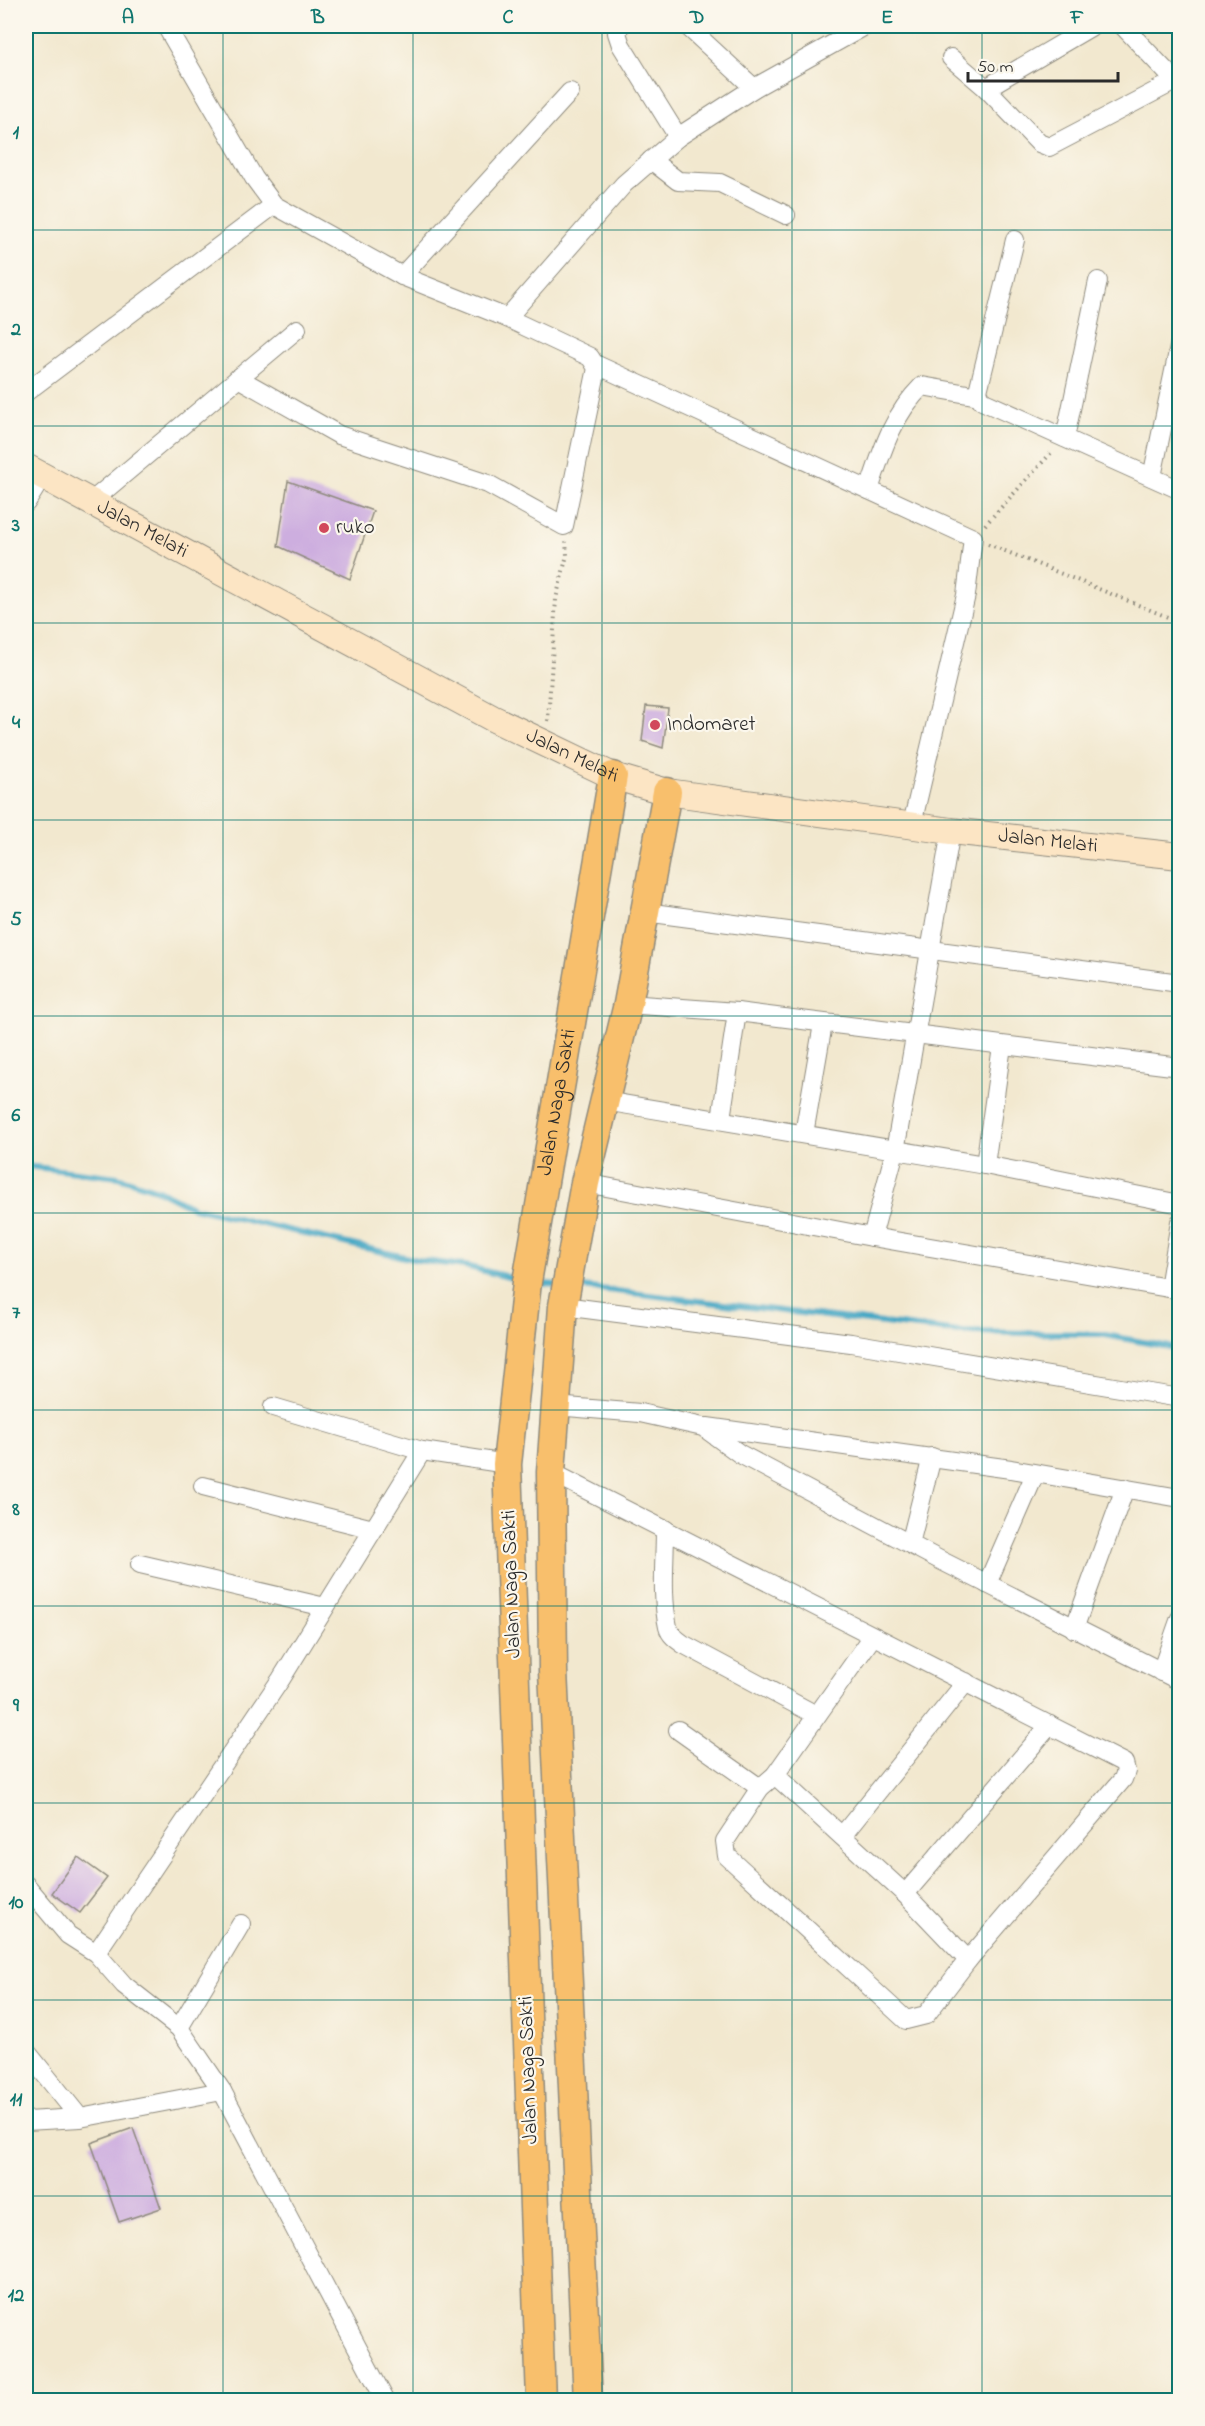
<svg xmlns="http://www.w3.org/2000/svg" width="1205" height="2426" font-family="'Indie Flower',sans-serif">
<rect width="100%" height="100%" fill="#fbf7ec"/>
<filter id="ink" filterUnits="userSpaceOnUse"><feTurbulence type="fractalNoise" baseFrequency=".0167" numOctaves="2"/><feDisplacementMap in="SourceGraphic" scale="12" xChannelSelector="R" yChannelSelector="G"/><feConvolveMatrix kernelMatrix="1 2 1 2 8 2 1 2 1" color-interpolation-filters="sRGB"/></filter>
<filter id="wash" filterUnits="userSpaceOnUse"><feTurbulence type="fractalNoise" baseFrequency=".008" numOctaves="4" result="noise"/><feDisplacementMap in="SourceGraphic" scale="24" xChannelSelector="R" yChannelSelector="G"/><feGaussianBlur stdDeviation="1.35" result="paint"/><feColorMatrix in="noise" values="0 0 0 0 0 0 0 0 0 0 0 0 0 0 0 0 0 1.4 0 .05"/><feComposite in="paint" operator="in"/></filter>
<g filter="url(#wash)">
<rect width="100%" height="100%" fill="#f2e8cf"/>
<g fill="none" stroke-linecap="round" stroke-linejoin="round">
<g stroke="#46a8c5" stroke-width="6">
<polyline points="26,1166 118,1177 158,1190 194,1208 417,1260 465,1266 520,1280"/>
<polyline points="535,1283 558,1285"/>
<polyline points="574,1286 959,1332 1100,1334 1180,1349"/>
</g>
</g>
<g id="blocks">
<g fill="#cdaedf">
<polygon points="288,481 373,511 350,579 278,546"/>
<polygon points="646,706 668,708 663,748 642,741"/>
<polygon points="78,1857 107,1878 80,1913 52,1893"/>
<polygon points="133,2128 161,2208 119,2222 91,2143"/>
</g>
</g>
</g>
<g filter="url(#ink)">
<use href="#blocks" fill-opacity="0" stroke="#8e8a7d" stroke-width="1.5"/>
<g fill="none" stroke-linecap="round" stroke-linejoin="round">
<defs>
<g id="street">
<polyline points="166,26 254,178 274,205 402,276 507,318 590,357 597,368 564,526 488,484 339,435 238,378"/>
<polyline points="620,26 617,33 621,45 678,137"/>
<polyline points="687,26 754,88"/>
<polyline points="1123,26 1180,86"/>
<polyline points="951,58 986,88 1039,143 1049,147 1175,81"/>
<polyline points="986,88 1092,26"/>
<polyline points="651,160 678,181 720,183 786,215"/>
<polyline points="1015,240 978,391 982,401 1180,490"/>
<polyline points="402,276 570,92"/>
<polyline points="507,318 624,184 678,137 754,88 865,26"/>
<polyline points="595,364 973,538 966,595 912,824"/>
<polyline points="26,392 274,205"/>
<polyline points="1065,438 1098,281"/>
<polyline points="1152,477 1180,342"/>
<path d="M869,490C882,451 892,416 922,386L979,396"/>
<polyline points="92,501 297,329"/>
<polyline points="26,503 43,476"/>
<polyline points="645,912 1180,983"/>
<polyline points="628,1004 737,1012 1180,1067"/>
<polyline points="605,1101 985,1165 1180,1204"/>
<polyline points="721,1119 737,1012"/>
<polyline points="804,1134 823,1024"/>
<polyline points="985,1165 1002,1046"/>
<polyline points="585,1183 872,1237 895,1151 951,831"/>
<polyline points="872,1237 1180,1290"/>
<polyline points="1169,1288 1180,1222"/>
<polyline points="563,1306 851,1343 1180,1398"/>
<polyline points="555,1406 640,1413 703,1427 740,1454 938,1559 1180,1681"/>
<polyline points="273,1407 422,1451 507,1464"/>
<polyline points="707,1427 1011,1469 1180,1498"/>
<polyline points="551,1472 1124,1763 1126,1771 1123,1779 968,1960 926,2015 906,2020 727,1856 725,1841 760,1788 775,1775 873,1636"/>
<polyline points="203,1486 373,1529"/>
<path d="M665,1529C665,1560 661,1596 668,1627C670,1635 677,1640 683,1644L816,1715"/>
<polyline points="910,1544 932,1457"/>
<polyline points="140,1564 325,1607"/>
<polyline points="987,1584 1035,1474"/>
<polyline points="1074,1629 1125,1488"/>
<polyline points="1161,1672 1180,1618"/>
<polyline points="678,1730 760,1788"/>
<polyline points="775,1775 905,1894 968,1960"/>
<polyline points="842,1836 966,1682"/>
<polyline points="26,1885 68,1935 96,1953 124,1985 179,2028 222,2091 385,2400"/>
<polyline points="905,1894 1050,1725"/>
<polyline points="96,1953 281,1679 422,1451"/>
<polyline points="179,2028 241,1924"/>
<polyline points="26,2051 80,2118"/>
<polyline points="26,2121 80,2118 222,2091"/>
</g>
<g id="secondary">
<path id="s1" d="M26,467L492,718L613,776L667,792L951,831L1180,856"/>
</g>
<g id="primary">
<path id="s2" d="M541,2400L507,1464L527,1282L613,776"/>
<polyline points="588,2400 553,1671 551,1472 563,1306 585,1183 628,1004 667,792"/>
</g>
</defs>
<use href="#street" stroke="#8e8a7d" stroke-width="20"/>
<use href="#secondary" stroke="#8e8a7d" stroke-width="28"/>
<use href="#primary" stroke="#8e8a7d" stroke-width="31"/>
<g stroke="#8e8a7d" stroke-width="4" stroke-dasharray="1.5 4.5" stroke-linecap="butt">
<polyline points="985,525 1051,453"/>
<polyline points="988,544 1180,622"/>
<polyline points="548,721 556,599 567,555 566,542"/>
</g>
<use href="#street" stroke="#fff" stroke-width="18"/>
<use href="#secondary" stroke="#fce5c4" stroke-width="26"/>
<use href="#primary" stroke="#f8bf6c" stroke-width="28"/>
</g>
</g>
<path fill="none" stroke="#0f766e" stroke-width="1.5" stroke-opacity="0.55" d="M223,26V2400M413,26V2400M602,26V2400M792,26V2400M982,26V2400M26,230H1180M26,426H1180M26,623H1180M26,820H1180M26,1016H1180M26,1213H1180M26,1410H1180M26,1606H1180M26,1803H1180M26,2000H1180M26,2196H1180"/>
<g fill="#d1495b" stroke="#fbf7ec" stroke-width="2">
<circle cx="324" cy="528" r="6"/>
<circle cx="655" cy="725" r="6"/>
</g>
<g text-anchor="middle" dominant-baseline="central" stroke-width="4.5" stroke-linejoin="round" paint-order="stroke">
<g font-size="21" fill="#2b2b2b" stroke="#fbf7ec" text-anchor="start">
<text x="336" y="528">ruko</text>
<text x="667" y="725">Indomaret</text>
</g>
<g font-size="21" fill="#2b2b2b" stroke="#fbf7ec">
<text stroke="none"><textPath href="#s1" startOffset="132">Jalan Melati</textPath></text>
<text stroke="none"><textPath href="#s1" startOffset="618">Jalan Melati</textPath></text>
<text stroke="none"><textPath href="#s1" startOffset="1104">Jalan Melati</textPath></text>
<text stroke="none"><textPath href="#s2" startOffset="1302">Jalan Naga Sakti</textPath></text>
<text transform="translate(512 1584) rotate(-92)">Jalan Naga Sakti</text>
<text transform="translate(529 2070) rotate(-92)">Jalan Naga Sakti</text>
</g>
</g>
<rect width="1205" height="2426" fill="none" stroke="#fbf7ec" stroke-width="66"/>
<path d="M968 72v9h150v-9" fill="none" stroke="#2b2b2b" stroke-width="3"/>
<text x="977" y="72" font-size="18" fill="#2b2b2b" stroke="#fbf7ec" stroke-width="4.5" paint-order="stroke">50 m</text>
<rect x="33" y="33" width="1139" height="2360" fill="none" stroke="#0f766e" stroke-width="2"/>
<g font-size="20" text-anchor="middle" font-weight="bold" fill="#0f766e">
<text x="128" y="23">A</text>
<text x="318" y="23">B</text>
<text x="508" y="23">C</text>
<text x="697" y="23">D</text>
<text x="887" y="23">E</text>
<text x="1077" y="23">F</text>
<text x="16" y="138">1</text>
<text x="16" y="335">2</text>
<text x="16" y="531">3</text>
<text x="16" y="728">4</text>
<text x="16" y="925">5</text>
<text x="16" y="1121">6</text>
<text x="16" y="1318">7</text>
<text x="16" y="1515">8</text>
<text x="16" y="1711">9</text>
<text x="16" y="1908">10</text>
<text x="16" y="2105">11</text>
<text x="16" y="2301">12</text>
</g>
</svg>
